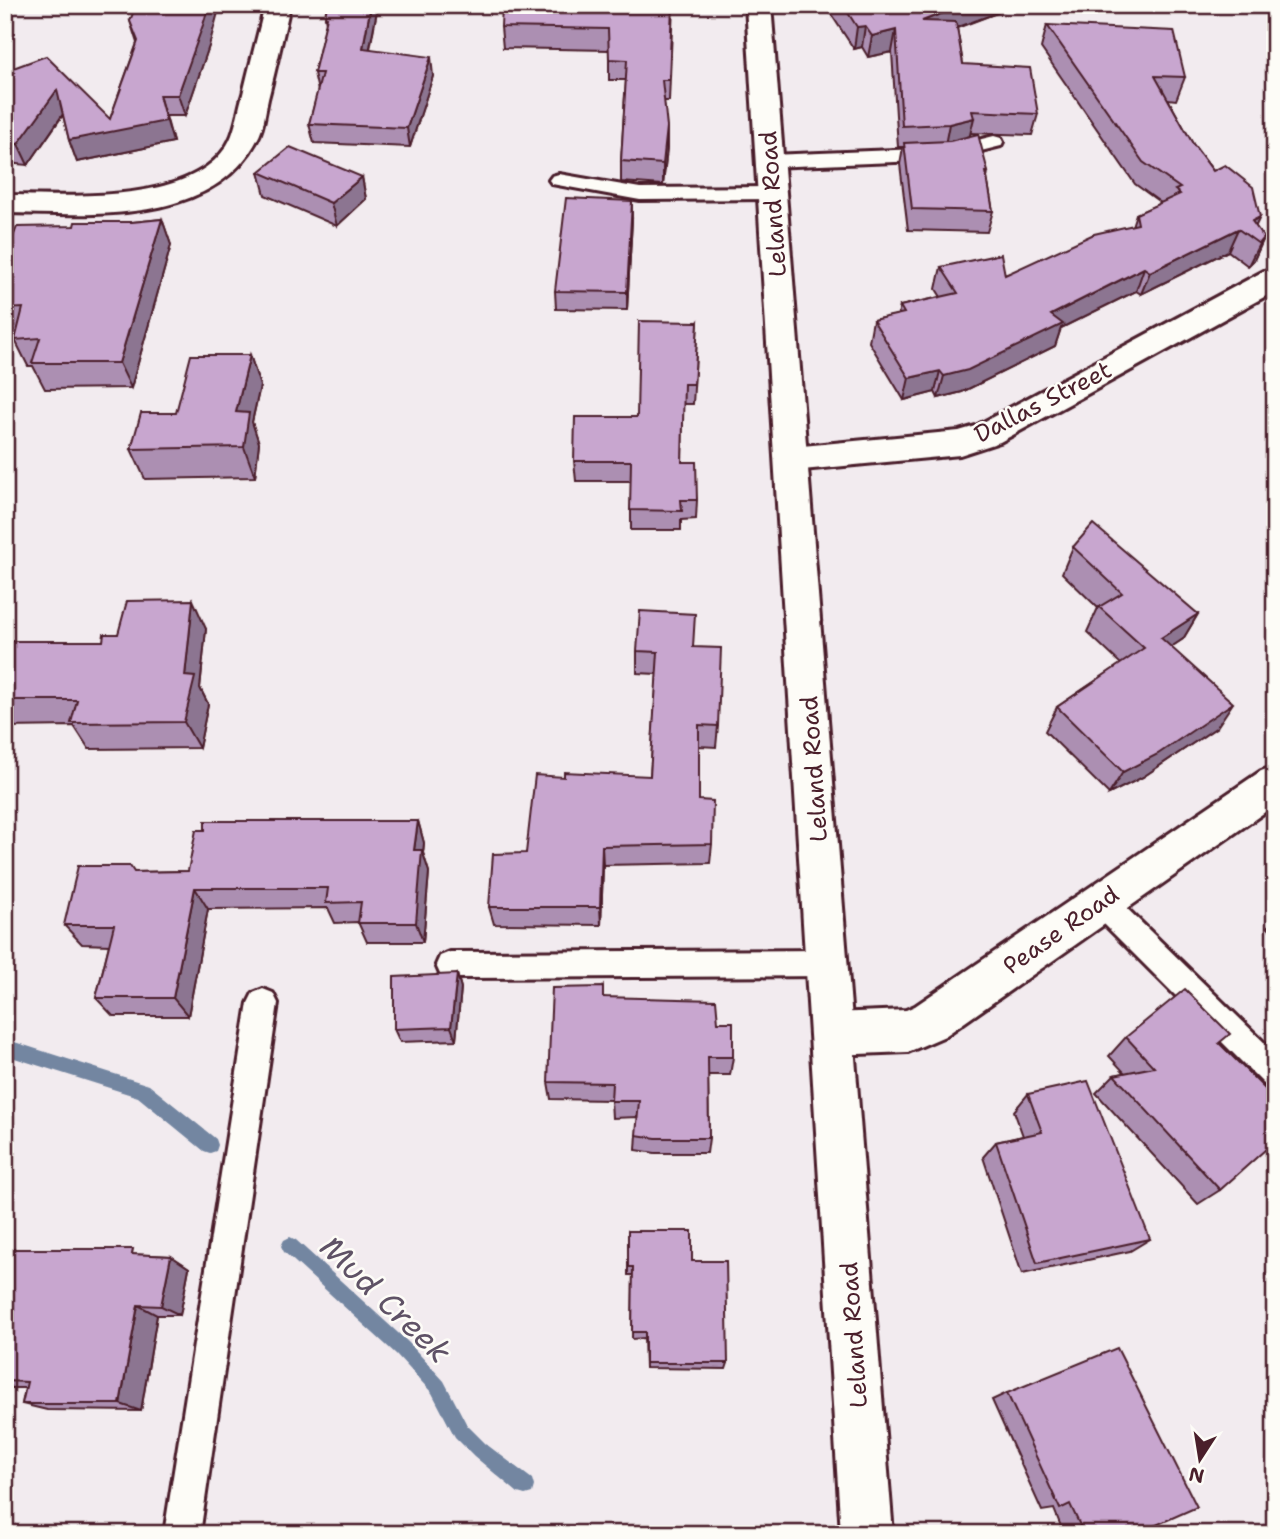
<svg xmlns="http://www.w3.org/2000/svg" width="1280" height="1539" font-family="'Shantell Sans',sans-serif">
<rect width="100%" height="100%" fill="#f2ebef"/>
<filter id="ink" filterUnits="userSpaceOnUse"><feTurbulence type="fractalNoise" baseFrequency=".0143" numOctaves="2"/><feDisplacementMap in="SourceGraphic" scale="14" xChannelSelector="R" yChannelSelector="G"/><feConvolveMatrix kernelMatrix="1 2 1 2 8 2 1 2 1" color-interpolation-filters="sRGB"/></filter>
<g filter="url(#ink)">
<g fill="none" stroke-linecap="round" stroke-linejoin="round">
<g fill="#7386a1" fill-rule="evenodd">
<polygon points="5,1039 149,1085 216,1139 218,1145 216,1151 210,1153 204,1151 138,1097 5,1055"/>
<polygon points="290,1237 296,1240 408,1342 444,1381 467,1425 486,1444 532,1479 534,1486 532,1493 525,1495 518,1493 474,1456 455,1437 432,1393 396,1354 284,1252 281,1246 284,1240"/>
</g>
<defs>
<g id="service">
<polygon points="994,136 1001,138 1003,142 1001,146 945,160 770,167 761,161 770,155 945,148"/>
<polygon points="559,174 640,188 772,187 779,189 782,193 779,197 772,199 640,200 552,184 549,180 552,176"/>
<polygon points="1100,888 1110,892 1275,1053 1275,1089 1264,1084 1090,910 1086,901 1090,892"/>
<polygon points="827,950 837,954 841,963 837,972 827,976 450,978 440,974 436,965 440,956 450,952"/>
<polygon points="263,989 273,993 278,1003 200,1534 164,1534 248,1003 253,993"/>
</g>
<g id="minor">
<path d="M265,5H290C283,36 276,68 268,99C265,112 264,128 257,140C211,227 89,214 5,213V195C67,195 204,207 232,135C237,122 239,107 243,94C250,64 258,35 265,5Z"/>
<polygon points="1275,268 1275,291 1000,442 960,455 792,471 780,468 775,459 780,450 792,447 959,431 976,426 1264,271"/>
<polygon points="1275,766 1275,805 945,1036 908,1052 833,1055 818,1049 811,1034 818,1019 833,1013 906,1010 915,1006 1261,771"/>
</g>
<polygon id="secondary" points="746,5 771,5 893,1534 841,1534"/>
</defs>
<use href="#service" stroke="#4a1f2b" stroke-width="6"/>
<use href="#minor" stroke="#4a1f2b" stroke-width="6"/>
<use href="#secondary" stroke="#4a1f2b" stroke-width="6"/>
<use href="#service" fill="#fdfcf7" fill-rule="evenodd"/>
<use href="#minor" fill="#fdfcf7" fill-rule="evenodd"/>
<use href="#secondary" fill="#fdfcf7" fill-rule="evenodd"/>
</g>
<g fill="#ac8fb2" stroke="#4a1f2b" stroke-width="2">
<polygon points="327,5 378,5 370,49 433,76 410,147 314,143 309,124 318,91 314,73 326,23 325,17"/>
<polygon points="673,5 669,101 664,101 667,148 663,185 621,182 621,161 626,80 609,80 609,50 503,48 501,27"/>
<polygon points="833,5 1018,5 957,28 963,64 1038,114 1032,135 970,133 970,136 988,172 987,178 993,211 987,232 908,230 900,164 903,147 898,147 892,52 868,57 862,47 854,49 831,14"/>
<polygon points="1271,5 1275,5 1275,28 1266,32"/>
<polygon points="130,21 209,46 185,116 166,116 173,142 77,162 69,140 63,115 28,165 5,163 5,71 110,119 137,43"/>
<polygon points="1047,25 1185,77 1176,100 1168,99 1193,144 1264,238 1254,260 1248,266 1228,251 1141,294 1136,291 1061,328 1055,346 962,392 938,398 935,392 904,400 869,342 873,320 898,315 900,306 941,297 936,289 941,267 1005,275 1132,226 1136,214 1161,203 1135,184 1041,48"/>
<polygon points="259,172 362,177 366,199 337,226 265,195"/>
<polygon points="162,219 171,245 131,388 45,389 33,366 28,366 15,340 16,335 5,335 5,257 74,226 132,222"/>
<polygon points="632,220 627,310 556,309 555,291"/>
<polygon points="698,322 693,404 683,404 682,462 697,500 696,519 681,520 681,530 631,530 631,481 576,481 574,461 637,417"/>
<polygon points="250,355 260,386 252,422 259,443 255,477 145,479 131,449"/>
<polygon points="1073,547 1198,614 1183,639 1171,647 1217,727 1143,777 1109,794 1045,731 1057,707 1121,664 1087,632 1098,608 1062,573"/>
<polygon points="206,629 200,688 208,704 199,748 89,749 74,726 5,727 5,700 103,641"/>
<polygon points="693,647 718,726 716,747 699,746 699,800 712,844 710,863 603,865 601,925 494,924 489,907 526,853 564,777 650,776 657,674 637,673 637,651"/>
<polygon points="418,821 424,843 423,853 429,872 423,942 367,942 358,922 335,923 328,908 208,909 188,1016 113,1016 96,998 109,945 82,944 64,925 134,872 188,871"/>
<polygon points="1275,919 1275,934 1267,927"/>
<polygon points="457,974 461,988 456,1040 400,1042 394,1029"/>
<polygon points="603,987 603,997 718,1022 733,1057 730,1075 708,1075 709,1138 707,1153 655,1153 636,1150 638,1117 612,1118 611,1100 551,1099 548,1082"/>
<polygon points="1126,1037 1219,1043 1220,1190 1198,1204 1096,1093 1114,1075 1125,1073 1109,1056"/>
<polygon points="1028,1094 1150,1239 1130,1251 1022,1274 983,1157 996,1142 1023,1136 1014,1111"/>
<polygon points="628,1231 692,1261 728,1363 726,1369 645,1368 644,1338 632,1339 633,1275 628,1275"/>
<polygon points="5,1249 171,1256 189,1268 180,1315 157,1315 141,1411 47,1410 22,1404 25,1388 5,1388"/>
<polygon points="1007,1393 1136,1534 1064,1534 1054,1509 1042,1511 992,1400"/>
</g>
<g fill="#8c7491" stroke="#4a1f2b" stroke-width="2">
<polygon points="209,5 220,5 209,46 185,116 178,95"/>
<polygon points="371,5 378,5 366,68 363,48"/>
<polygon points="964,5 1018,5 918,42 922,21"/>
<polygon points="1275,19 1275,28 1266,32 1271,21"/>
<polygon points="865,26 862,47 854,49 857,27"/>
<polygon points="896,30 892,52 868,57 872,36"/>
<polygon points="431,57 433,76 410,147 407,128"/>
<polygon points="57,90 65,111 28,165 18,144"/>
<polygon points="159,95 173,142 77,162 69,140"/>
<polygon points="974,118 969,139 945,145 949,124"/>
<polygon points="667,127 667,148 663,185 663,164"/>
<polygon points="362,177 366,199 337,226 331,203"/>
<polygon points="632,201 632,220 627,310 627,292"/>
<polygon points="1260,217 1250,238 1252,221"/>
<polygon points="162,219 171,245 131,388 119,363"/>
<polygon points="1238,229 1228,251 1141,294 1150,272"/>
<polygon points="1264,238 1254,260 1248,266 1259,244"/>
<polygon points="1144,268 1136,291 1061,328 1055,346 962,392 938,398 944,376 1051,315"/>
<polygon points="250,355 260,386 252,422 259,443 255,477 244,447 236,412"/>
<polygon points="940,371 935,392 904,400 909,378"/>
<polygon points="193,600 206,629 200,688 208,704 199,748 184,722 185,676"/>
<polygon points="1198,614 1183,639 1147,663 1161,638"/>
<polygon points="1233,703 1217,727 1143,777 1109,794 1123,772"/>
<polygon points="418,821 424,843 423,853 429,872 423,942 416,923 414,850"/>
<polygon points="602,846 603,865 601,925 600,907"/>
<polygon points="195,888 208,909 188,1016 173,998"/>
<polygon points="457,974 461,988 456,1040 451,1027"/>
<polygon points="171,1256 189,1268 180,1315 161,1306"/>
<polygon points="138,1305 157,1315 141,1411 120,1404"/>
</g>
<g fill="#c8a6cf" stroke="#4a1f2b" stroke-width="2">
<polygon points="136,5 209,5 203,25 178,95 159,95 166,121 69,140 57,90 18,144 5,143 5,71 46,56 110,119 138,41 130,21"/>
<polygon points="327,5 371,5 363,48 431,57 407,128 309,124 322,73 314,73 327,17 325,17"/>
<polygon points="502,5 672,5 669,80 662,80 667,127 663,164 621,161 627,60 609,59 608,29 501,27"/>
<polygon points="843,5 964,5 922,21 956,22 963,64 1030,68 1038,114 972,111 974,118 949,124 902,126 896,30 872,36 865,26 857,27"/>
<polygon points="1274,5 1275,5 1275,19 1271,21"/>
<polygon points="1047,25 1174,31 1185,77 1155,76 1193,144 1213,171 1225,165 1253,187 1260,217 1252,221 1264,238 1259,244 1238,229 1150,272 1144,268 1051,315 1063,324 968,370 944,376 940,371 909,378 873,320 904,313 900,306 958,293 941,267 1001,254 1005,275 1094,234 1138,224 1136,214 1180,194 1175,190 1180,188 1143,162"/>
<polygon points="978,134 988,172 986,172 993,211 912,209 904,143 950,141"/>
<polygon points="290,147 362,177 331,203 259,172"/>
<polygon points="566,198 632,201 627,292 555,291"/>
<polygon points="162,219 119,363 32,363 40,338 15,340 23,308 5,309 5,257 17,227 74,226 75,222 132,222"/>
<polygon points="639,321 698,322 694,384 684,384 682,462 696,462 697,500 681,500 682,511 630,510 631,461 574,461 575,417 637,417"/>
<polygon points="191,355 250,355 236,412 249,413 244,447 131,449 141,413 176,413"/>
<polygon points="1093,524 1198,614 1161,638 1233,703 1158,754 1123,772 1057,707 1144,648 1099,607 1122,593 1073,547"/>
<polygon points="193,600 185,676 195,677 184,722 71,723 77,700 5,700 5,641 103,641 104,634 118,634 127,601"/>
<polygon points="640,611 695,614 693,647 721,648 718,726 699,725 699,800 713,801 712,844 602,846 600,907 489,907 493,854 526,853 535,775 564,777 564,772 650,776 658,652 637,651"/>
<polygon points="205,821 418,821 414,850 422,850 416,923 358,923 361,902 326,903 328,888 195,888 173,998 96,998 114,925 64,925 78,866 130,866 134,872 188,871 196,830 205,830"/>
<polygon points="457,974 451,1027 394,1029 394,977"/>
<polygon points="603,987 603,997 716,1000 718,1022 733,1022 733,1057 708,1057 709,1138 656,1138 636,1135 639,1101 611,1101 612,1083 548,1082 552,988"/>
<polygon points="1185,989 1230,1034 1219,1043 1275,1099 1275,1141 1220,1190 1114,1075 1154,1067 1126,1037"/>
<polygon points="1088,1081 1150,1239 1037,1263 996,1142 1042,1132 1028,1094"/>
<polygon points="628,1231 692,1231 692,1261 726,1261 728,1363 645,1363 645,1332 632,1332 633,1267 628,1267"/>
<polygon points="5,1249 133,1249 132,1254 171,1256 161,1306 138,1305 120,1404 22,1404 27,1382 5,1381"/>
<polygon points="1117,1348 1197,1507 1136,1534 1084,1534 1070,1504 1060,1509 1007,1393"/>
</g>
</g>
<g text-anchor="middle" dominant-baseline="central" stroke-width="5" stroke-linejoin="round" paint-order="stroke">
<g font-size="24" fill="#4a1f2b" stroke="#fdfcf7">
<text transform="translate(773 204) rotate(-94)">Leland Road</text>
<text transform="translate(1043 402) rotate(-27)">Dallas Street</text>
<text transform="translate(814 769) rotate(-94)">Leland Road</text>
<text transform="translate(1061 930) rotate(-35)">Pease Road</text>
<text transform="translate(854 1335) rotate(-94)">Leland Road</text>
</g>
<g font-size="32" font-style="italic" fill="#5f5266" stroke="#fdfcf7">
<text transform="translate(386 1299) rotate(44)">Mud Creek</text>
</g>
</g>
<rect width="1280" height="1539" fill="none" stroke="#fdfcf7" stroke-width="28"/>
<rect x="14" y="14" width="1252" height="1511" fill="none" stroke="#4a1f2b" stroke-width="2.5" filter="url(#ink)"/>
<g transform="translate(1200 1459) rotate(192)" stroke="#fdfcf7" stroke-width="5" paint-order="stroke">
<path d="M0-5L12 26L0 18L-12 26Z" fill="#4a1f2b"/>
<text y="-10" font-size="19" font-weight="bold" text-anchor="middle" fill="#4a1f2b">N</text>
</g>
</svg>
